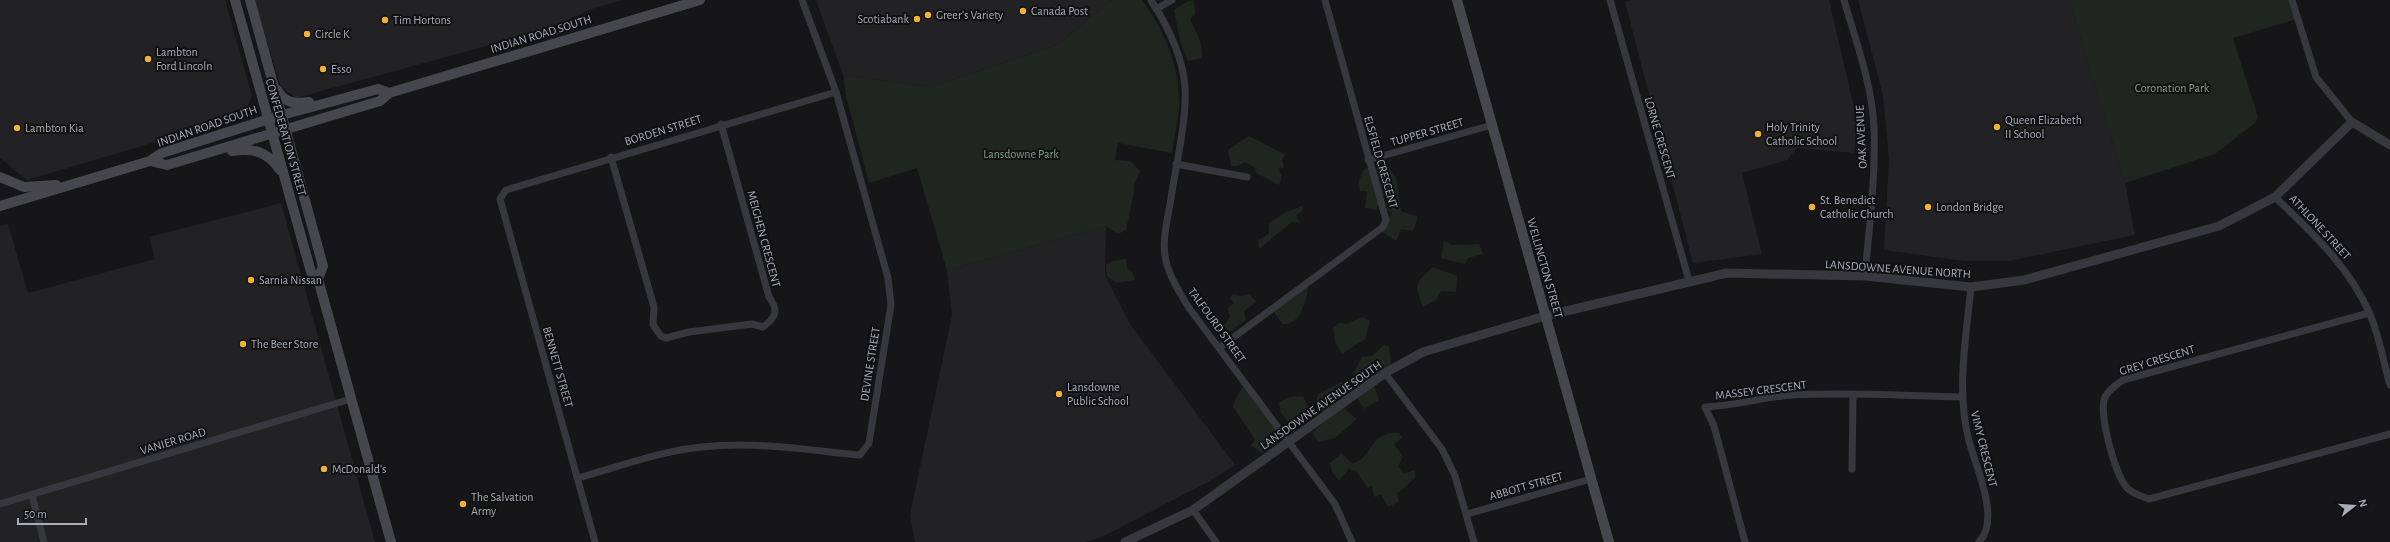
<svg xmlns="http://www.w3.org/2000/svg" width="2390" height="542" font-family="'Alegreya Sans',sans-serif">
<rect width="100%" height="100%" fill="#161618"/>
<g fill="#222225">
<polygon points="0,0 225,0 252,96 244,114 233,119 27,180 0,158"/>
<polygon points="254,0 622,0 592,9 545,30 296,98 281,87"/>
<polygon points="816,0 1112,0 1057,45 930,87 843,75"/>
<polygon points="1631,0 1829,0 1857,120 1854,153 1797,148 1787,160 1742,173 1762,254 1693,263 1625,2"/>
<polygon points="1858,0 2069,0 2125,183 2135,235 2009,261 1964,261 1884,250 1889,159 1883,95"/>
<polygon points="281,203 375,542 0,542 0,226 8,224 28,293 155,259 149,237"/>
<polygon points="1106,226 1105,275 1130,324 1235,465 1206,483 1102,537 1086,542 915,542 910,515 952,315 947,270"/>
</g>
<g fill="#1e261f">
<path d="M1112,0H1142C1164,29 1181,69 1179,107C1178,122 1174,137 1172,153L1118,143L1115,160L1130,161L1140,171L1134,185V192L1126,230L1118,234L1106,226L947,270L917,168L869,183L846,96L843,75L930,87L1057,45Z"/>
<path d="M1194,0L1195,14L1190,19C1196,32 1203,43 1202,58L1188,61L1180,41L1174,10L1188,1Z"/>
<polygon points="2069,0 2292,0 2297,19 2233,38 2258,117 2256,122 2215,154 2125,183"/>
<polygon points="1249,136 1286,155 1282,159 1284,167 1279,169 1282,178 1279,185 1256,173 1255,168 1245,162 1238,166 1231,166 1228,150"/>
<polygon points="1387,164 1396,178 1401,211 1418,217 1413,231 1401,229 1396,241 1381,231 1392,213 1387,210 1388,198 1381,195 1376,210 1365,208 1367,191 1360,191 1359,181 1364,169"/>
<polygon points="1303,206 1302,211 1296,216 1300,222 1292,222 1259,249 1258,240 1269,234 1269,223 1286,212"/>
<polygon points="1444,241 1452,245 1479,244 1483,254 1468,258 1465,264 1441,258"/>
<polygon points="1126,259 1127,268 1132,271 1135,280 1116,283 1106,275 1106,265 1112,261"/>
<path d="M1433,267L1457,276L1456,292L1441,291L1436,300L1423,307C1414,284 1415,283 1433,267Z"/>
<path d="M1308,285C1309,292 1303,309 1299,316C1297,319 1291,322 1288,324H1282L1273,310Z"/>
<polygon points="1233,294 1241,296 1250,294 1256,302 1244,311 1246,320 1229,332 1224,326 1230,317 1228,308 1234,303 1230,298"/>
<polygon points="1362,317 1370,321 1365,339 1342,354 1335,342 1333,328 1339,323 1347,324"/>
<polygon points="1384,345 1389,346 1391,364 1372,380 1379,400 1364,409 1357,398 1365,381 1353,374 1362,357 1372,356"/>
<polygon points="1342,382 1350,391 1335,401 1357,419 1335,438 1318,442 1312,433 1328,419 1316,403 1318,394"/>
<polygon points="1245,383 1278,427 1272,446 1262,453 1251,445 1255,440 1233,407 1234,402"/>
<polygon points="1303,396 1309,410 1299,420 1288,422 1281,413 1279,402 1290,397"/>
<polygon points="1389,433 1399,433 1402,438 1394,444 1403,457 1398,466 1404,473 1415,470 1415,478 1397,494 1399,502 1388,507 1381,494 1374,497 1372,485 1368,488 1356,471 1349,469 1339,481 1332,472 1330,463 1342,453 1352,464 1362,459 1377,439"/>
</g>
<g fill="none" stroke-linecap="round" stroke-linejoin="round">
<g stroke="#37383d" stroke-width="7">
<path d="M1151,0C1167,25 1183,57 1185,87C1187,120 1176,165 1171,198C1168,219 1161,241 1166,261C1170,278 1180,293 1189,308L1335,504L1352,542"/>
<polyline points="1610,0 1689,281"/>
<path d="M1844,0C1856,42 1872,84 1874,127C1876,177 1869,227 1865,276"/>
<polyline points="2292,0 2316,77 2352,122"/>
<polyline points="1156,9 1172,0"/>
<path d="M611,157L654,307L653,325L661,336L666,338L689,332L752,324L763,327C776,317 779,311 769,297L721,124"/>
<polyline points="1368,160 1492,125"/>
<polyline points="1176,164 1247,177"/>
<path d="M2275,197C2311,232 2348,265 2369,312C2379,334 2383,361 2390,385"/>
<path d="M1971,287C1966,338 1956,391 1969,441C1976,468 2001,519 1979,542"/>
<path d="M2369,313L2123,380C2117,384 2109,390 2105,397C2098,412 2115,475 2127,488C2133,494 2141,496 2149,499L2390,434"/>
<polyline points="1219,348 1383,227 1386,220 1325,0"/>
<polyline points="1385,373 1442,449 1455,476 1474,542"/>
<polyline points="1852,469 1853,396"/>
<path d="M578,478C618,467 660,451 702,447C755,441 807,450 860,455L869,443L891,305L888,278L836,92L802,0"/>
<polyline points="32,495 44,542"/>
<polyline points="0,504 351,399"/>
<polyline points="1193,510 1216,542"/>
<polyline points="1467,514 1591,479"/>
<polyline points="595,542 500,199 506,190 836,92"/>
<path d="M1745,542L1714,426L1705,407C1735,406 1763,397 1793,395C1849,392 1906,396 1962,397"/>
</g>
<polyline stroke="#37383d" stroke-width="9" points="1125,542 1193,510 1385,373 1423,352 1545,316 1727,273 1865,276 1971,287 2024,280 2219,226 2275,197 2352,122 2390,145"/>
<g stroke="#45474d" stroke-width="10">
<polyline points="235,0 311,272 318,279 391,542"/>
<polyline points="250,0 323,266 318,279"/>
<polyline points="1457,0 1609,542"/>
<path d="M277,90C285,103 294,104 309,102"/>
<path d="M232,151C254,148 267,151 280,170"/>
<polyline points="150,161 167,165 380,101 389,93 700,0"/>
<polyline points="0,177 24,187 56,185"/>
<polyline points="0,206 150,161 162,153 282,115 378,89 389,93"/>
</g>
</g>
<g fill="#f2b134" stroke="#111113" stroke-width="1.5">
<circle cx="1023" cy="11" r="4"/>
<circle cx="928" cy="15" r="4"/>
<circle cx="917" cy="19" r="4"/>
<circle cx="385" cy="20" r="4"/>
<circle cx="307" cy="34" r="4"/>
<circle cx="148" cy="59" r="4"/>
<circle cx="323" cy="69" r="4"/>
<circle cx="1997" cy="127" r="4"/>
<circle cx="17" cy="128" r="4"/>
<circle cx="1758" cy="134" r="4"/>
<circle cx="1812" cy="207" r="4"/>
<circle cx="1928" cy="207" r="4"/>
<circle cx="251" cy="280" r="4"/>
<circle cx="243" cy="344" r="4"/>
<circle cx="1059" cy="394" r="4"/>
<circle cx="324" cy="469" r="4"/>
<circle cx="463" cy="504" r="4"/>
</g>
<g text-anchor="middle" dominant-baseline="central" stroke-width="4" stroke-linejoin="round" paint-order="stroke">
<g font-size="12" fill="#a8adb8" stroke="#111113" text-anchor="start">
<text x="1031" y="11">Canada Post</text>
<text x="936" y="15">Greer's Variety</text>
<text x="909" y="19" text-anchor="end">Scotiabank</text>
<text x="393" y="20">Tim Hortons</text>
<text x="315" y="34">Circle K</text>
<text x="156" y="52">Lambton<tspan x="156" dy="14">Ford Lincoln</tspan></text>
<text x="331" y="69">Esso</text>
<text x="2005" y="120">Queen Elizabeth<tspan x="2005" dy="14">II School</tspan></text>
<text x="1766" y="127">Holy Trinity<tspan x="1766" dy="14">Catholic School</tspan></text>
<text x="25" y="128">Lambton Kia</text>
<text x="1820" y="200">St. Benedict<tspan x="1820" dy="14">Catholic Church</tspan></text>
<text x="1936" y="207">London Bridge</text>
<text x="259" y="280">Sarnia Nissan</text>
<text x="251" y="344">The Beer Store</text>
<text x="1067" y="387">Lansdowne<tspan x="1067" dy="14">Public School</tspan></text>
<text x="332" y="469">McDonald's</text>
<text x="471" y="497">The Salvation<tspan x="471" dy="14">Army</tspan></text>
</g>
<g font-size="12" fill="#a8adb8" stroke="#111113">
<text transform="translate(541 34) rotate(-17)">INDIAN ROAD SOUTH</text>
<text transform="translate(207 126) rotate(-19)">INDIAN ROAD SOUTH</text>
<text transform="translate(663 130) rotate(-17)">BORDEN STREET</text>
<text transform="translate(1427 132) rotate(-16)">TUPPER STREET</text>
<text transform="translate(286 137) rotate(74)">CONFEDERATION STREET</text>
<text transform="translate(1861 137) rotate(-93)">OAK AVENUE</text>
<text transform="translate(1660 138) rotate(74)">LORNE CRESCENT</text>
<text transform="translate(1381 162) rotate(74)">ELSFIELD CRESCENT</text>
<text transform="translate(2320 227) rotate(47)">ATHLONE STREET</text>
<text transform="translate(764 239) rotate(75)">MEIGHEN CRESCENT</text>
<text transform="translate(1545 268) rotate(74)">WELLINGTON STREET</text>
<text transform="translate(1898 269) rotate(4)">LANSDOWNE AVENUE NORTH</text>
<text transform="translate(1217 325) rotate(54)">TALFOURD STREET</text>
<text transform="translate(2157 360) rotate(-17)">GREY CRESCENT</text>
<text transform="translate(870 364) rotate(-81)">DEVINE STREET</text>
<text transform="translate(558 367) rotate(74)">BENNETT STREET</text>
<text transform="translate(1761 390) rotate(-7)">MASSEY CRESCENT</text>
<text transform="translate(1321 405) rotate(-35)">LANSDOWNE AVENUE SOUTH</text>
<text transform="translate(173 441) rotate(-17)">VANIER ROAD</text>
<text transform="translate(1984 449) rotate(76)">VIMY CRESCENT</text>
<text transform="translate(1526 486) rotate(-16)">ABBOTT STREET</text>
</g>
<g font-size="12" fill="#7fa381" stroke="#111113">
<text x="2172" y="88">Coronation Park</text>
<text x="1021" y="154">Lansdowne Park</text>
</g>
</g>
<g transform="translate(2354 506) rotate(73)" stroke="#111113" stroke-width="3" paint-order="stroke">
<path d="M0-3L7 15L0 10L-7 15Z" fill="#a8adb8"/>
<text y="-6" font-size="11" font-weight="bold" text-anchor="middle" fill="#a8adb8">N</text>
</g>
<path d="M18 518v6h68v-6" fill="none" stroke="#a8adb8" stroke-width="2"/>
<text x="24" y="518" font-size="12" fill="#a8adb8" stroke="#111113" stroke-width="3" paint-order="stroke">50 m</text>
</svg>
